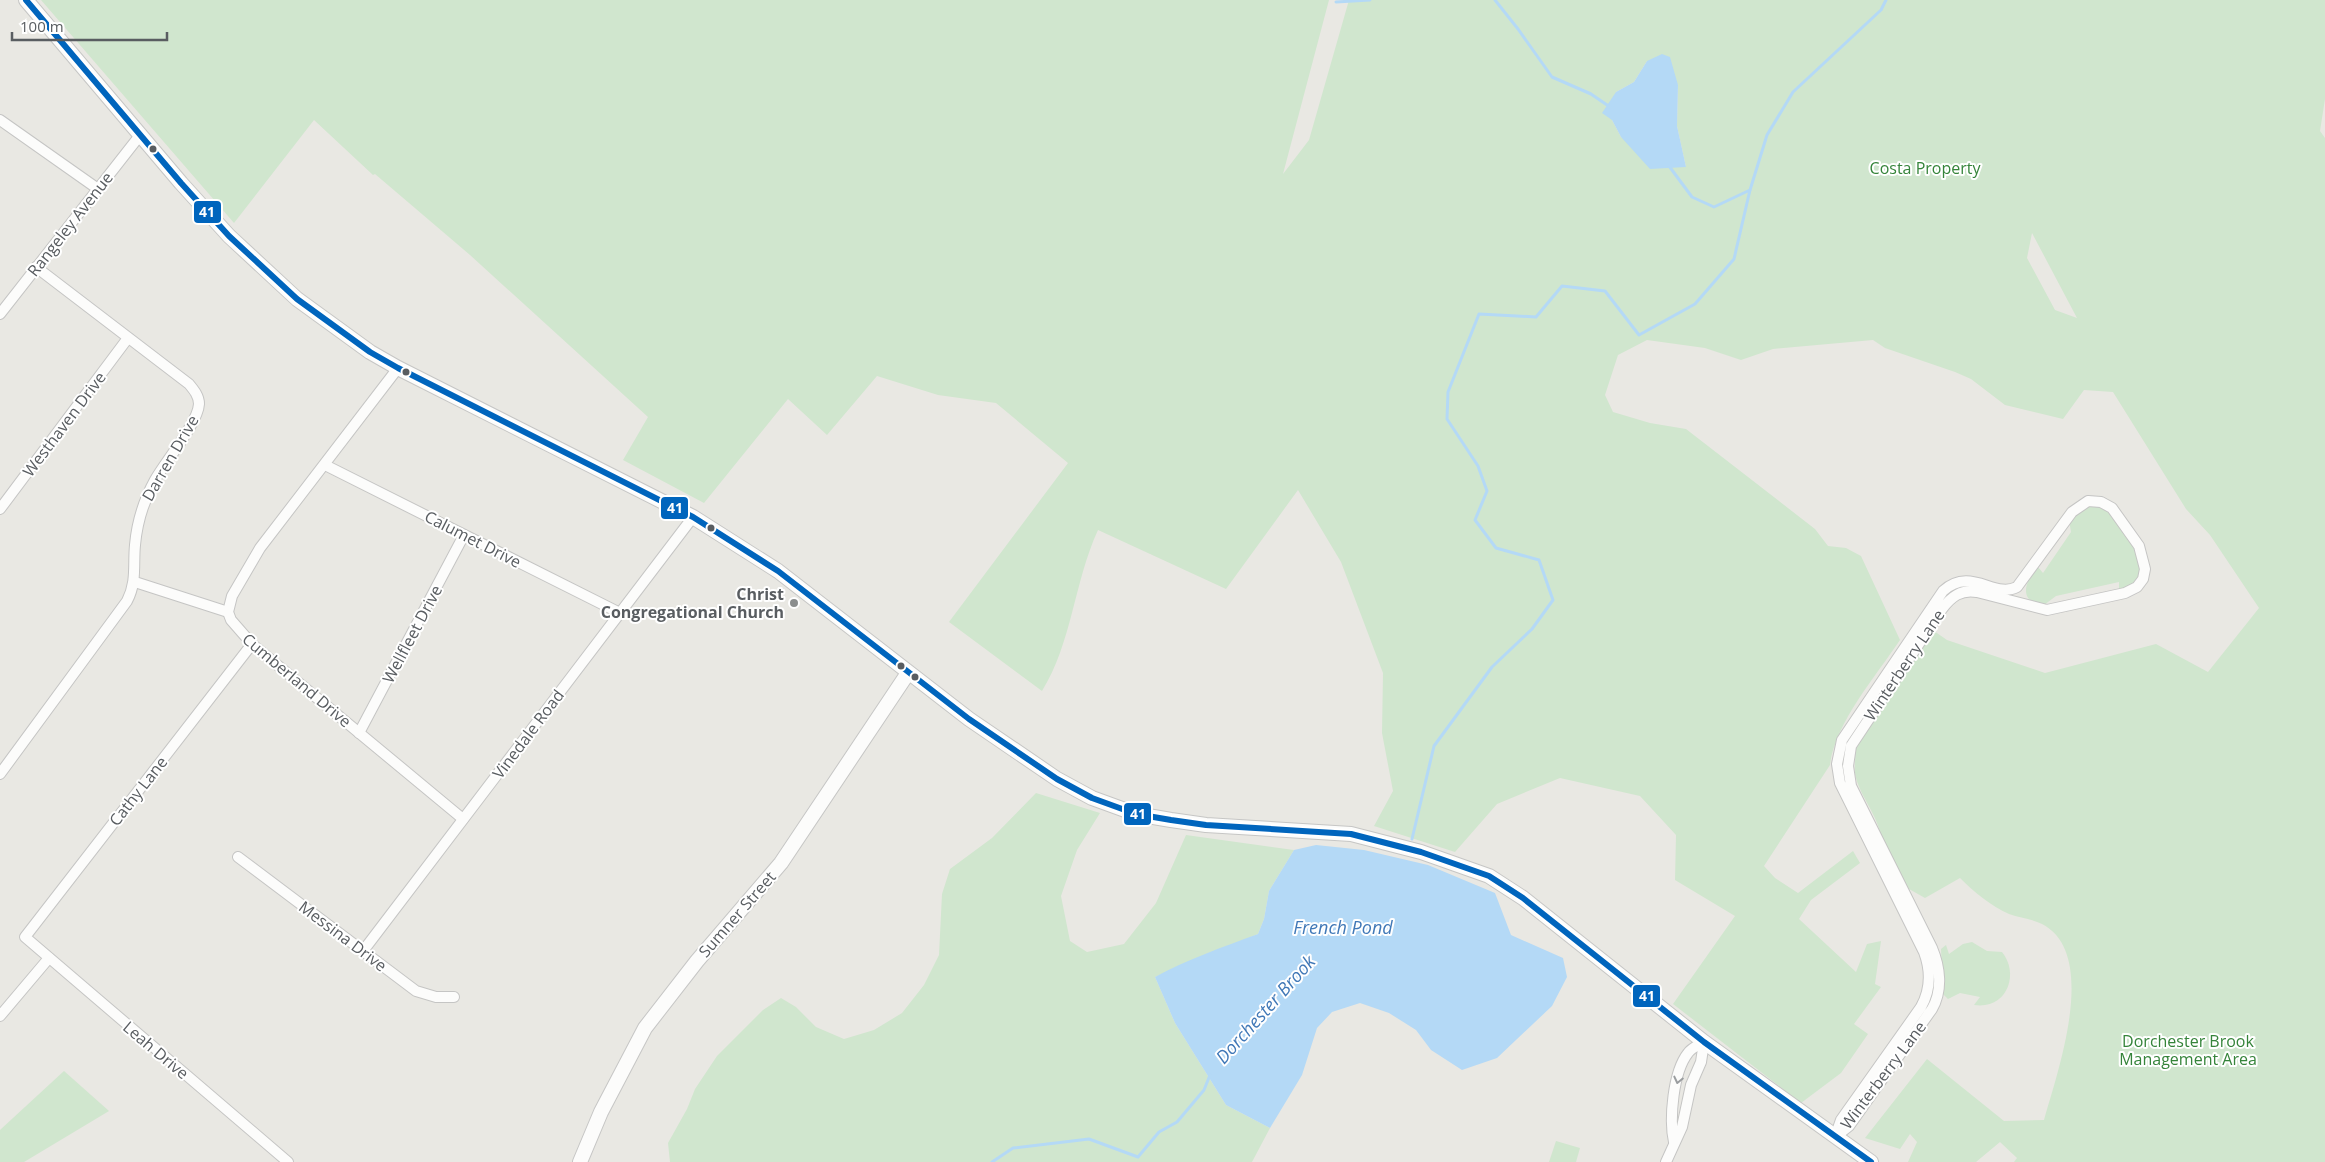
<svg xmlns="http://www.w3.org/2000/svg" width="2325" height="1162" font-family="'Open Sans',sans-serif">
<rect width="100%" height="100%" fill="#e9e8e3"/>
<g fill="#d0e6ce" fill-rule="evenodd">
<path d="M41,0H1329L1283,174L1309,140L1349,0H2325V99L2320,131L2325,138V1162H2014L2017,1158L2000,1142L1976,1162H1908L1917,1142L1910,1134L1900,1149L1865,1138L1927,1059L2004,1121L2044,1120C2057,1073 2100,954 2042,924C2032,919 2020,918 2009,914C1991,906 1974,892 1960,878L1925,898L1909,889L1881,837C1878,816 1862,799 1856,778C1853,767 1857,757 1854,746L1863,737L1934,631L1947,640L2045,673L2156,644L2208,672L2259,608L2210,535L2186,509L2113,392L2084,390L2063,419L2005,405L1971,379L1955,372L1885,348L1873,340L1773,349L1741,360L1705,348L1647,340L1618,355L1605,395L1613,412L1650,423L1686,429L1815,529L1828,546L1846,548L1861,556L1900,640C1876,676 1835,723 1830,765L1764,866L1775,878L1798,893L1853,851L1860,863L1811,900L1799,919L1856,972L1867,944L1881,941L1875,984L1881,987L1854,1024L1868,1034L1841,1073L1801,1103L1673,1004L1735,916L1675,880L1676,835L1640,796L1560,778L1497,804L1455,852L1374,826L1393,791L1382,733L1383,673L1341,562L1298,490L1226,589L1098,530C1074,582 1072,643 1042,691L949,622L1068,463L996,403L938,395L877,376L827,435L788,399L704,503L623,460L648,417L470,255L375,174L373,175L314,120L234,223ZM1647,61L1678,85L1677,126L1686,167L1621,137L1612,120L1616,92L1634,82ZM2032,233L2077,318L2055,310L2027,258Z"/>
<path d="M2092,504L2110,509L2137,549L2141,575L2131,587L2119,590V582L2056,596L2044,605C2017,602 2025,581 2038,567L2043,573L2071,532L2069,520L2072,516Z"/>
<polygon points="1036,793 1100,813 1077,850 1061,896 1070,941 1087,952 1124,944 1156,903 1186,835 1294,850 1269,891 1264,919 1258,934 1155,977 1175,1023 1226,1105 1270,1128 1252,1162 670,1162 668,1143 687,1109 695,1089 717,1056 763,1010 781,998 796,1007 816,1027 844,1039 874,1030 902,1013 924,985 939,955 942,894 950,869 992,838"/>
<path d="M1972,942L1987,951L2002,952C2020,974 2007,1010 1974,1005L1980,997L1960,993L1948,999L1943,994L1941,949L1946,945L1949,954L1963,944Z"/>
<polygon points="64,1071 109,1111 24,1162 0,1162 0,1130"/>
<polygon points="1556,1141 1580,1148 1576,1162 1549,1162"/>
</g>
<g fill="#b4d9f6">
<polygon points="1662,54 1670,57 1678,85 1677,126 1686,167 1650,169 1621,137 1612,120 1602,113 1616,92 1634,82 1647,61"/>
<path d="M1316,845L1364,850L1428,865L1495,893L1511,935L1563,958L1567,977L1552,1006L1497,1058L1462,1070L1431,1050L1416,1030L1389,1013L1360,1003L1332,1012L1317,1028L1302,1075L1270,1128L1226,1105L1175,1023L1155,977C1188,959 1223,947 1258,934L1264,919L1269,891L1294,850Z"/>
</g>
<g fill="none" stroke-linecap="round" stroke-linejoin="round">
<g stroke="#b4d9f6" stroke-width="3">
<polyline points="1495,0 1518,29 1552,77 1591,94 1610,107"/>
<polyline points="1336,2 1370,0"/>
<polyline points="1669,166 1692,197 1714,207 1750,190"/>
<polyline points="1412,839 1434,746 1492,667 1532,629 1553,600 1539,560 1496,548 1475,520 1487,491 1478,466 1447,419 1448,392 1479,314 1536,317 1562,286 1605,291 1639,335 1695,304 1734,259 1750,190 1767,135 1793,92 1881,10 1886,0"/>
<polyline points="992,1162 1013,1148 1089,1139 1138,1157 1159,1132 1177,1122 1204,1090 1210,1075"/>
</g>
<defs>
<g id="street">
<polyline points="0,120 98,189"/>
<polyline points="0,314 141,134"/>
<polyline points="398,368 260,548 232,596 228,612 231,620 252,644 463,819"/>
<polyline points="325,465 620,613"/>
<path d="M2088,501L2101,502L2112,508L2139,546L2145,569L2143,579L2137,587L2125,593L2047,610L1977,592C1961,589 1951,597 1942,609L1851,746L1848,766L1851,786L1932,948C1940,967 1943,990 1932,1009L1849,1126L1835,1137L1841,1120L1921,1007C1931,989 1931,971 1924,952L1840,783L1837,764L1842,740L1943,591C1971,566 1994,599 2017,587L2072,512Z"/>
<polyline points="0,509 128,338"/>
<polyline points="135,582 228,612"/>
<polyline points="252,644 25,937 288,1162"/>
<polyline points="359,733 464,535"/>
<path d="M0,774L127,601C137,582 133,565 135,545C137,522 144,500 155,480C165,462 198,423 199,404C199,396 194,390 189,384L36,267"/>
<polyline points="238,857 416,991 436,997 454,997"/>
<polyline points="363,951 693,517"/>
<polyline points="0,1016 49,958"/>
<path d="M1674,1142C1669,1119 1673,1072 1688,1053C1691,1048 1699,1045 1704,1042"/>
<polyline points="1666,1162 1682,1127 1691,1085 1701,1062 1704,1042"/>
</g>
<g id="secondary">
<polyline points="26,0 181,183 229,236 297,299 370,352 398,368 693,517 778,571 969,719 1057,779 1092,798 1136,814 1171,820 1206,825 1351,834 1421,852 1489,876 1523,898 1704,1042 1871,1162"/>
<polyline points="580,1162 601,1112 645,1028 697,961 781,863 908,673"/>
</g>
</defs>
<use href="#street" stroke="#c5c5c4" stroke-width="12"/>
<use href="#secondary" stroke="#c6c6c5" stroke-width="16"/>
<use href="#street" stroke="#fcfcfb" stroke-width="10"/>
<use href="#secondary" stroke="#fcfcfb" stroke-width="14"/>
<defs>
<polyline id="bus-1" points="26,0 181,183 229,236 297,299 370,352 398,368 693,517 778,571 969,719 1057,779 1092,798 1136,814 1171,820 1206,825 1351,834 1421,852 1489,876 1523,898 1704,1042 1871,1162"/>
</defs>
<use href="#bus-1" stroke="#fff" stroke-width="10"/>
<use href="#bus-1" stroke="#0065bd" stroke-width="6"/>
</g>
<defs><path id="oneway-chevron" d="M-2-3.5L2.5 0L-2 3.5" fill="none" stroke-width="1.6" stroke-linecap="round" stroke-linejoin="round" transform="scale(1.25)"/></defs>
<use stroke="#9a9d9f" href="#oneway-chevron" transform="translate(1678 1080) rotate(103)"/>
<g fill="#595d61" stroke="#fff" stroke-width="2">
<circle cx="153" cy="149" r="4.5"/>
<circle cx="406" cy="372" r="4.5"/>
<circle cx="711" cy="528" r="4.5"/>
<circle cx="901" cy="666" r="4.5"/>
<circle cx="915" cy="677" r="4.5"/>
</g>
<circle fill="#8b8e8e" stroke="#fff" stroke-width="2" cx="794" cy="603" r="5"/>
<g text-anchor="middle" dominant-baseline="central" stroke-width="4" stroke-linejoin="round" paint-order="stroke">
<g font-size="16" fill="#35843a" stroke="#fff">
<text x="1925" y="168">Costa Property</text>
<text x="2188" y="1041">Dorchester Brook<tspan x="2188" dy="18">Management Area</tspan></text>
</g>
<g font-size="16" fill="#595d61" stroke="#fff">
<text transform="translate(70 224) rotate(-52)">Rangeley Avenue</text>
<text transform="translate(64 424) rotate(-53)">Westhaven Drive</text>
<text transform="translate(170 458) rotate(-60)">Darren Drive</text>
<text transform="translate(473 539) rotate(27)">Calumet Drive</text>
<text transform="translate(412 634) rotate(-62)">Wellfleet Drive</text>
<text transform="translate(1904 665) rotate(-56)">Winterberry Lane</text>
<text transform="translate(297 680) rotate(40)">Cumberland Drive</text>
<text transform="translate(528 734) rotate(-53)">Vinedale Road</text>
<text transform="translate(138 791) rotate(-52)">Cathy Lane</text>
<text transform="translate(737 914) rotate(-49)">Sumner Street</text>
<text transform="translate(343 936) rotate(37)">Messina Drive</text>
<text transform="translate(156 1050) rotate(40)">Leah Drive</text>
<text transform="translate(1883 1075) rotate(-53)">Winterberry Lane</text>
</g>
<g font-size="16" font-weight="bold" fill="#595d61" stroke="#fff" text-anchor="end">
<text x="784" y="594">Christ<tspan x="784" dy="18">Congregational Church</tspan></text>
</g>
<g font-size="18" font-style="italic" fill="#4078b7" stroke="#fff">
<text x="1343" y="927">French Pond</text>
<text transform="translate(1265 1009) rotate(-48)">Dorchester Brook</text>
</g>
</g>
<g stroke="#fff" stroke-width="2">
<rect x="193" y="200" width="29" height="24" rx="5" fill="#0065bd"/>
<rect x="660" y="496" width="29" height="24" rx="5" fill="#0065bd"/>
<rect x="1123" y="802" width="29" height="24" rx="5" fill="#0065bd"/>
<rect x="1632" y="984" width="29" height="24" rx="5" fill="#0065bd"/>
</g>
<g font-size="14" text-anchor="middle" font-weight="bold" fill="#fff">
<text x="207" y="217">41</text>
<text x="675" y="513">41</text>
<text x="1138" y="819">41</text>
<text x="1647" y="1001">41</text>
</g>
<path d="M12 32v8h155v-8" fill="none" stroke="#595d61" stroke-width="2.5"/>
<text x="20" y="32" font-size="15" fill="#595d61" stroke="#ffffff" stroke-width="4" paint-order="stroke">100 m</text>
</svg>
